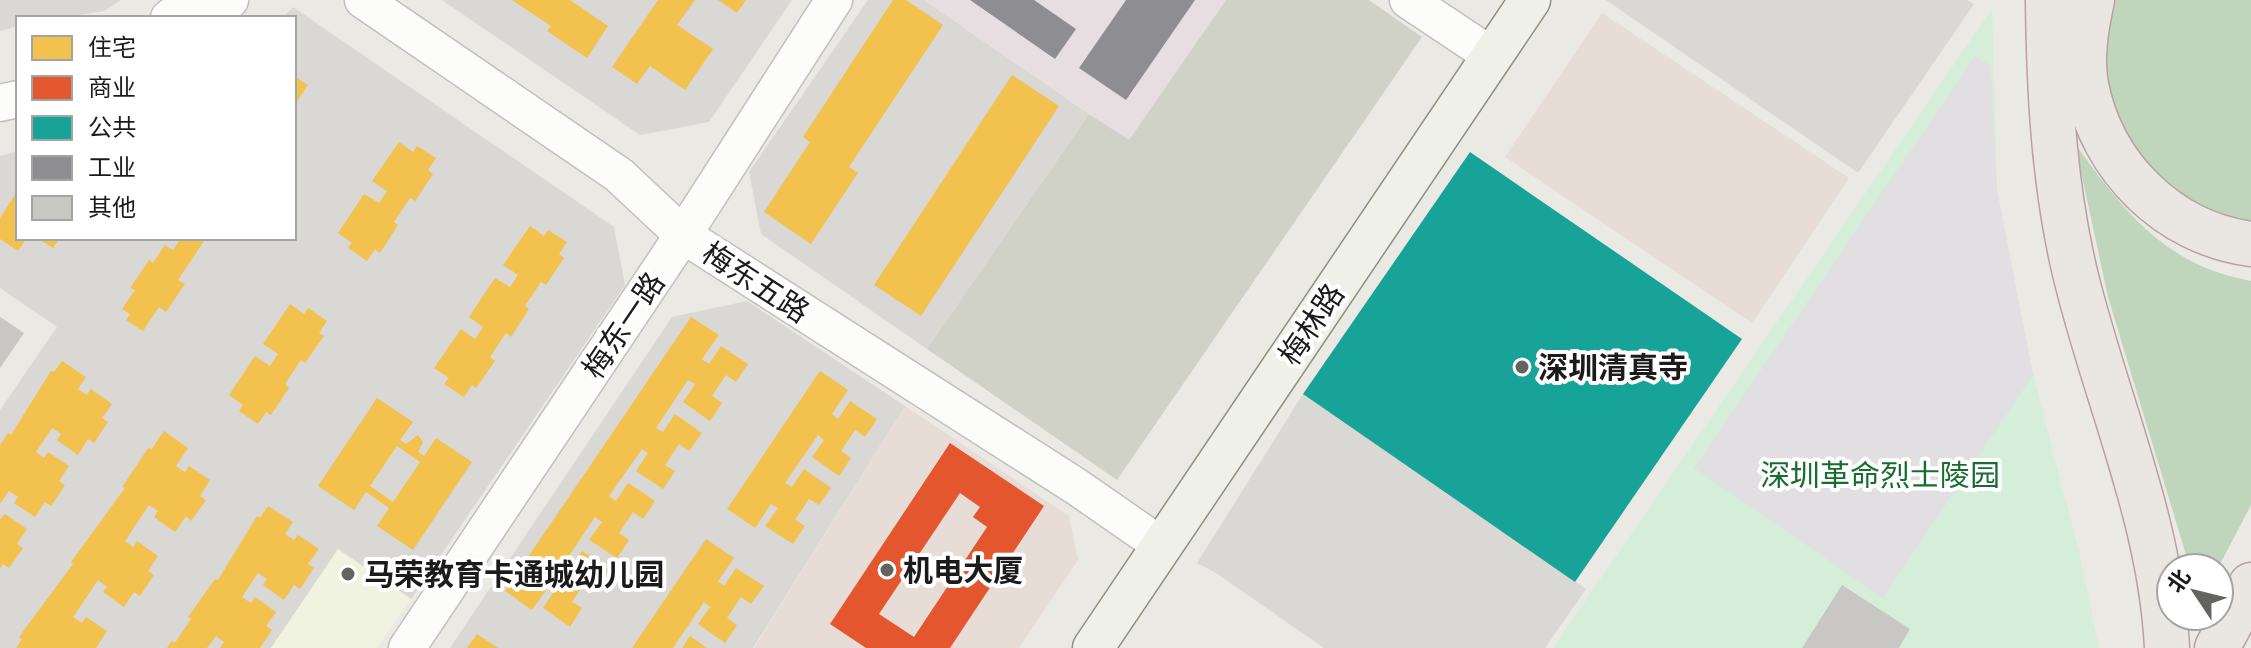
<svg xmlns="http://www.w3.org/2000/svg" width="2251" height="648" font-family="Mulish,'Noto Sans SC',sans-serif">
<rect width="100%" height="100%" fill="#eae9e4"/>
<g fill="#d9d8d5">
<polygon points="0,0 121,0 104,11 60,18 18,18 18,26 0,31"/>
<polygon points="442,0 792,0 709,122 640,135"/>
<polygon points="868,0 924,0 1089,114 927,349 761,234 749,172"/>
<polygon points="1606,0 1967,0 1974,4 1858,173"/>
<polygon points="293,7 614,227 625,285 411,599 338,550 271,648 0,648 0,410 57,327 0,288 0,156 18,151 18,238 294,238 294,18 282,18"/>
<polygon points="747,301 905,406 753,648 450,648 672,317"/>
<polygon points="1303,394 1586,589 1545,648 1324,648 1216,573 1197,563"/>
</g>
<g fill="#e7dcd6">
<polygon points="1602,13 1849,178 1752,323 1505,157"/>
<polygon points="905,406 1069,516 1078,560 1019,648 754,648"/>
</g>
<polygon fill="#e7dee1" points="924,0 1226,0 1129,141"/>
<polygon fill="#f0f3e0" points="338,549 411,599 377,648 271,648"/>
<polygon fill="#d0d2c7" points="1226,0 1369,0 1422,37 1117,480 927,349 1089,114 1129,140"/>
<g fill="#c0d6bc">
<polygon points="2107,0 2251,0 2251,231 2219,222 2139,163 2102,85"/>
<path d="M2075,144C2124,211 2164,265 2251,281V505L2218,568H2190L2108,297Z"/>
</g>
<polygon fill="#d4eeda" points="1992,9 1997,190 2033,375 2079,551 2099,648 1553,648"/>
<polygon fill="#e1dfe2" points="1975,56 1991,66 1997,190 2033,375 1883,598 1694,468"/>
<g fill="#f2c14e" fill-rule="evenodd">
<polygon points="512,0 570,0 608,26 587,58 547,31 551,26"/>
<polygon points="658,0 695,0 677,25 713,49 685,90 650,66 637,84 612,67"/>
<polygon points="718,0 746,0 737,13"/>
<polygon points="893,0 906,0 943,25 849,167 858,173 811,244 764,212 810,142 803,137"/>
<polygon points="1012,75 1059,106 921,316 874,285"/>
<polygon points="294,76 308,85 294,106"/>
<polygon points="399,142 413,152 417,146 436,158 428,170 433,174 415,201 410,198 394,222 398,225 380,253 375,249 367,261 348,248 352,243 338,233 364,194 379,203 387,191 372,181"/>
<polygon points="18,190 18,238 27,238 18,251 0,239 0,218"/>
<polygon points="530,226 544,236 548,230 567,242 559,254 564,258 546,285 541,282 525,306 529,309 511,337 506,333 490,357 495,361 476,388 472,385 464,397 444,384 449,378 434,368 461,329 475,339 483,327 469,317 495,278 510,287 518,275 503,265"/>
<polygon points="37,238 60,238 53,248"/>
<polygon points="181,238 206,238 178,280 185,284 166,312 159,307 143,331 126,320 130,314 122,309 135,290 130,288 149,260 153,263 165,245 173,250"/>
<polygon points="290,304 304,314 308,308 327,321 319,333 324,336 305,363 301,360 285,384 289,388 271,415 266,412 258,424 239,411 243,405 229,395 255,356 270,366 278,354 263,344"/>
<polygon points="691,317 719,335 702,359 709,364 721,346 748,364 736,382 726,375 712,396 722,403 710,421 683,402 695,384 688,380 656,428 663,432 675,414 702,433 689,451 679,444 665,465 675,471 663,489 636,471 648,453 642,449 609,496 616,501 628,483 655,501 643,519 633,512 619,533 629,540 617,558 589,540 602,522 595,517 563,565 569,570 582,551 609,570 596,588 586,581 572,602 582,608 570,627 543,608 555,590 549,586 532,610 505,591"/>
<polygon points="62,361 86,377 78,389 87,395 91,389 112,404 102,418 108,422 94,443 88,439 78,455 57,440 61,434 52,428 36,452 44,458 48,452 69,466 59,481 65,485 51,506 45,502 35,517 14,503 18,497 9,491 0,504 0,445 8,433 11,435 51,371 54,372"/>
<polygon points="820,371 848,390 832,414 838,419 850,401 877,419 865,437 855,430 841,451 851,458 839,476 812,457 824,440 818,435 785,483 792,487 804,469 831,488 819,505 809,499 795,520 805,526 793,544 765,526 778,508 771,504 755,528 727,509"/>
<path d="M377,398L413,422L400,440L406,444L418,435L423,442L418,452L424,456L436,438L472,462L413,550L377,526L389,508L366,492L354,510L318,486ZM397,446L420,462L393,502L370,486Z"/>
<polygon points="164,431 188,448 176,466 185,472 189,466 210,480 200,496 206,500 191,521 186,516 175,532 154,517 158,511 149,505 125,541 133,547 137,541 158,556 148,571 154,575 140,596 134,592 124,607 103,592 107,587 98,580 73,617 82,623 86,617 107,631 96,648 16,648 22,639 19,637 73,564 71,562 125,488 122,487 149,447 151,450"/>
<polygon points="268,506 293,522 285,534 294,540 298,535 319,549 308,564 314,568 300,589 294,585 284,600 263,585 267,579 258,573 242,597 251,603 255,597 276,612 266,626 272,630 260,648 220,648 224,642 216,636 207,648 167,648 172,641 175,643 191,619 188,617 215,579 218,580 257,516 260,518"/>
<polygon points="5,514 27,529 17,544 23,548 9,568 3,564 0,568 0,519"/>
<polygon points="706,539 734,558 718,581 724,586 736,568 764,586 751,604 741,597 727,618 737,625 725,643 698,624 710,607 704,602 673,648 632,648"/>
<polygon points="477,634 498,648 467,648"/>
<polygon points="690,636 707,648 682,648"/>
</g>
<path fill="#e4572e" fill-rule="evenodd" d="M950,443L1044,506L950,648H866L830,624ZM960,493L980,507L973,517L987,527L914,637L879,614Z"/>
<polygon fill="#17a398" points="1470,152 1742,339 1575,582 1303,394"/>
<g fill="#8d8d92">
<polygon points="970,0 1034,0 1076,29 1055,59"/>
<polygon points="1126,0 1195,0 1126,100 1079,68"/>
</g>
<g fill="#c8c7c4">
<polygon points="0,317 24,333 0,368"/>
<polygon points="1842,585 1910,629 1899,648 1802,648"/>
</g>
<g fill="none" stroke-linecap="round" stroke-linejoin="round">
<defs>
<g id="tertiary">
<polyline points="363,0 619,175 683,235 1077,487 1162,546"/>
<polyline points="1408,0 1492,56"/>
<polyline points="169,18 193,0"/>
<polyline points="210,18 230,0"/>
<polyline points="0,103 18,99"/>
<polyline points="407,648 683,235 834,0"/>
</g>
<polyline id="secondary" points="1093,648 1530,0"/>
<g id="trunk">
<path d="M2048,0C2049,93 2054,187 2076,277C2106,400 2161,520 2167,648"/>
<path d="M2092,0C2086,28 2081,57 2086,85C2102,167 2168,233 2251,244"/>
<polyline points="2217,648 2251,585"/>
</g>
</defs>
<use href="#tertiary" stroke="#c1c0be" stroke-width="39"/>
<use href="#secondary" stroke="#8c917e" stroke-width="43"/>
<use href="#trunk" stroke="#bba0a1" stroke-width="47"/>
<use href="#tertiary" stroke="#fcfcfb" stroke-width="36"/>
<use href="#secondary" stroke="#eff1e9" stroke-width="40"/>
<use href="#trunk" stroke="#eae6e1" stroke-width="44"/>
</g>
<g fill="#636361" stroke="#fff" stroke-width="3">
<circle cx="1522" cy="367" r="8"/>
<circle cx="887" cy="570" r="8"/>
<circle cx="348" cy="574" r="8"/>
</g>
<g text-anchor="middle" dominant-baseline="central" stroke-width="8" stroke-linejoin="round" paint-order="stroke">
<g font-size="30" fill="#1b1b1b" stroke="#fff">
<text transform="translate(756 282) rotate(33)">梅东五路</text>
<text transform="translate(1311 324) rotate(-56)">梅林路</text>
<text transform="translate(623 325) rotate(-56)">梅东一路</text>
</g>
<g font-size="30" font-weight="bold" fill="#1b1b1b" stroke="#fff" text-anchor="start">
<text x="1538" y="367">深圳清真寺</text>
<text x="903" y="570">机电大厦</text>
<text x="364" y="574">马荣教育卡通城幼儿园</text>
</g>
<g font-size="30" fill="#176c30" stroke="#fff">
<text x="1880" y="475">深圳革命烈士陵园</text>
</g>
</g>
<rect x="16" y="16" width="280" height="224" fill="#ffffff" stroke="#a4a4a4" stroke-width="2"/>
<rect x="32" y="36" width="40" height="24" fill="#f2c14e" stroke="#a4a4a4" stroke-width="2"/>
<text x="88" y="56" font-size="24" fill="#1b1b1b">住宅</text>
<rect x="32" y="76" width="40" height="24" fill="#e4572e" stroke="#a4a4a4" stroke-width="2"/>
<text x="88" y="96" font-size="24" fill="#1b1b1b">商业</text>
<rect x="32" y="116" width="40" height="24" fill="#17a398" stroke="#a4a4a4" stroke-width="2"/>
<text x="88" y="136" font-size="24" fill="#1b1b1b">公共</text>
<rect x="32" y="156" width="40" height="24" fill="#8d8d92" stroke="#a4a4a4" stroke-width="2"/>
<text x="88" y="176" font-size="24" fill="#1b1b1b">工业</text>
<rect x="32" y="196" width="40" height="24" fill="#c8c7c4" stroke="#a4a4a4" stroke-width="2"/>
<text x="88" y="216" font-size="24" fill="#1b1b1b">其他</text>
<g transform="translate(2195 592) rotate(305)"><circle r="38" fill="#ffffff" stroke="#a4a4a4" stroke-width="2"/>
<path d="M0-6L14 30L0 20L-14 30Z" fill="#636361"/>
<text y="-12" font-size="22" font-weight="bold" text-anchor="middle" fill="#1b1b1b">北</text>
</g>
</svg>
